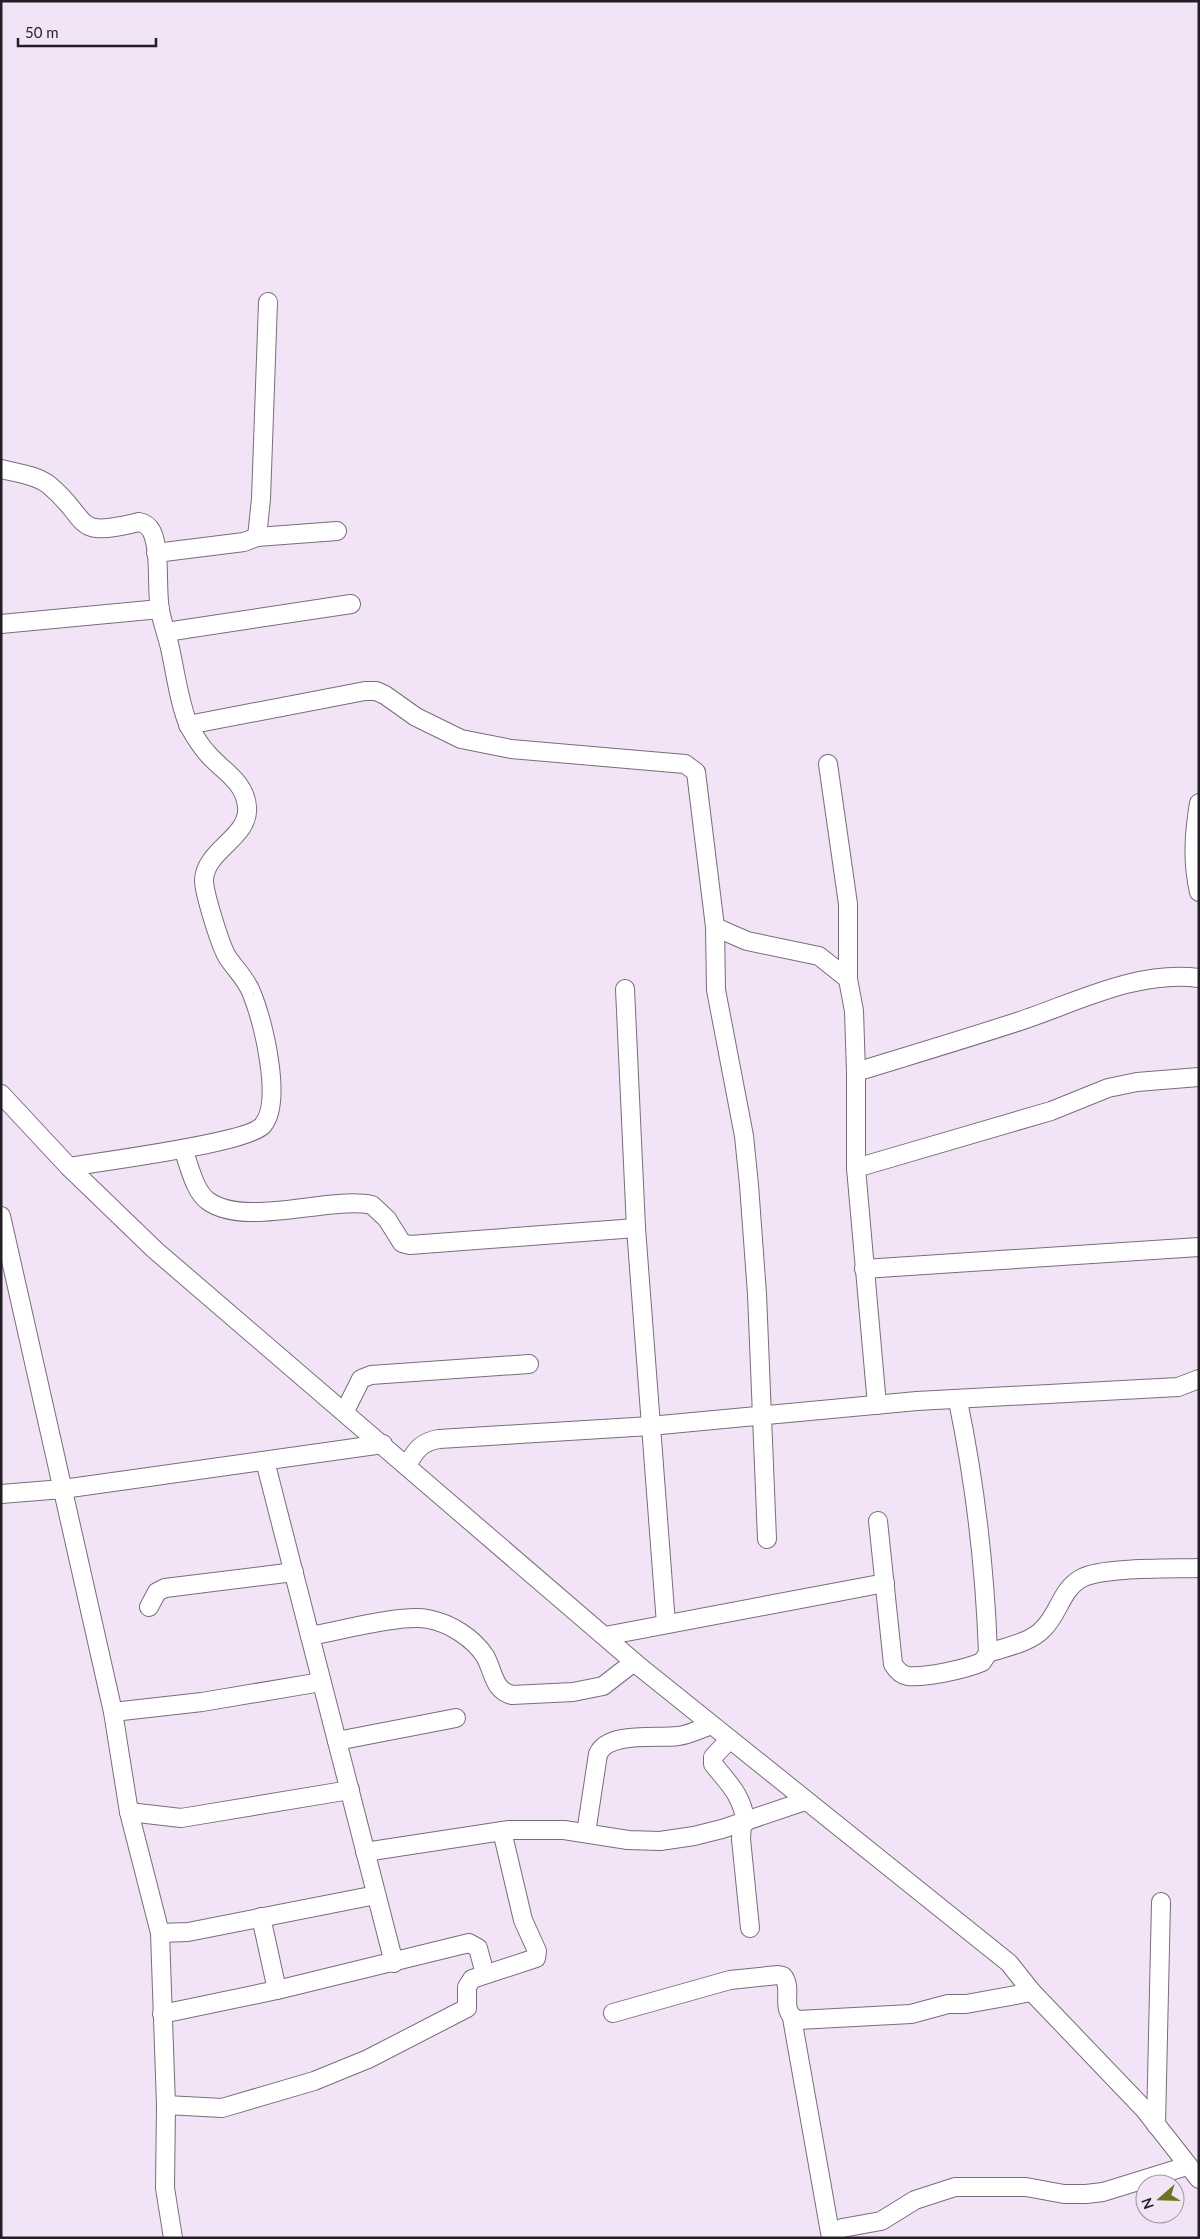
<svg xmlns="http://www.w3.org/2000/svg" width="1200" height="2239" font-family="Lato,sans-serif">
<rect width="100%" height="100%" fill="#f2e4f6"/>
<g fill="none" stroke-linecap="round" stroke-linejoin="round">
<defs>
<g id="minor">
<path d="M1,469C17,473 36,475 49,485C92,521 71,539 139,522C145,523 149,526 152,532C161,553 156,587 160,610C162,622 167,635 170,648C175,670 180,708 190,728C195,737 200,745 207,753C222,771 245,781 247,807C250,837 205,850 204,880C204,893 221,948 228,958C237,971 247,980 252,994C263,1022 283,1101 263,1125C249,1143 98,1162 69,1167"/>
<polyline points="257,537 337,531"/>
<polyline points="156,553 244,542 257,537 261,499 268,302"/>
<polyline points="1,624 160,609"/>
<polyline points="166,632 351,604"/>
<polyline points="188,725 365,691 376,691 385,695 416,717 461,739 511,749 685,764 696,772 715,927 716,990 744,1136 749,1185 757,1294 767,1539"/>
<polyline points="828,764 848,904 848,979 854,1011 856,1072 856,1168 877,1405"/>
<path d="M1199,803C1194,834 1192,861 1199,892"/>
<polyline points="715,927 747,941 819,956 848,979"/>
<polyline points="625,989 636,1228 666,1624"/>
<path d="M856,1072C911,1055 965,1039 1020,1021C1077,1002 1137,970 1199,978"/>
<polyline points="1,1094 69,1167 155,1250 640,1667 1009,1963 1032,1992 1144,2109 1199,2179"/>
<path d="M183,1149C189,1164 194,1191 208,1201C246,1228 328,1196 372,1205L387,1219L402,1243L410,1245L636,1228"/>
<polyline points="856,1168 1051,1111 1108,1088 1137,1082 1199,1077"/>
<polyline points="1,1216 113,1712 129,1812 160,1933 166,2105 165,2188 173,2238"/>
<polyline points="864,1269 1199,1247"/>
<polyline points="345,1411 361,1379 371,1375 529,1364"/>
<polyline points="265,1461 394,1963"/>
<path d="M407,1465C416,1450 421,1442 439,1439L650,1426L917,1401L1178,1387L1199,1379"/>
<polyline points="1,1494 63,1489 383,1444"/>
<path d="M878,1521L893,1664C896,1669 901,1675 908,1676C925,1678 966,1669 982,1662L988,1653C985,1569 975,1483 958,1401"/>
<polyline points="149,1607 157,1592 165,1588 294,1572"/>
<path d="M310,1636C340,1631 400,1614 428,1619C450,1623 473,1638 485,1656C494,1672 493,1690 512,1695L573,1692L603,1686L634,1662"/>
<polyline points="605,1636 885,1583"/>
<path d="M988,1653C1005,1647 1030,1643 1043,1629C1059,1614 1061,1589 1082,1578C1103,1567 1172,1569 1199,1568"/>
<polyline points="113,1712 202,1702 321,1682"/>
<path d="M729,1740L713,1757V1764C730,1785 741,1794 746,1822"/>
<polyline points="337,1741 456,1718"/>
<polyline points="129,1812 181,1818 350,1790"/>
<polyline points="742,1823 741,1839 750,1928"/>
<path d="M586,1833L598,1754C608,1731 657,1739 678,1736C689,1735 700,1729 711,1725"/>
<polyline points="365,1852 509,1830 564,1830 628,1840 660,1841 694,1836 722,1829 805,1801"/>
<polyline points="261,1917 277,1990"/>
<polyline points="160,1933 188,1932 376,1895"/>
<path d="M613,2013L730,1980L778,1975L783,1976C794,1989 778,2012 798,2020L911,2014L948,2004H966L1032,1992"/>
<polyline points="162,2014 277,1990 469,1943 478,1948 485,1974"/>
<polyline points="792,2018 831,2238"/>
<polyline points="166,2105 222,2108 314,2081 368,2059 467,2008 467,1987 472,1979 536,1958 537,1951 523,1920 502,1831"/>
<polyline points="1156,2125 1161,1902"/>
<polyline points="833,2238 835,2233 842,2228 881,2221 915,2200 955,2187 1026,2187 1064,2194 1086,2194 1103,2192 1187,2166"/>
</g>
</defs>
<use href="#minor" stroke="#796c7c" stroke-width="20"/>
<use href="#minor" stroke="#fff" stroke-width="18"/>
</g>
<rect width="1200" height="2239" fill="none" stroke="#231d24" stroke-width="5"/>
<g transform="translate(1160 2199) rotate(250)"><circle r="24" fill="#f2e4f6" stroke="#9f94a2"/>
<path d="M0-4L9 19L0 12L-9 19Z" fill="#6a7521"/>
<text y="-8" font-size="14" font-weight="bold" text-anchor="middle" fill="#231d24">N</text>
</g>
<path d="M18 38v8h138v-8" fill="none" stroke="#231d24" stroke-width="2.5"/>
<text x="25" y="38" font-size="15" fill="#231d24" stroke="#f2e4f6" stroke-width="4" paint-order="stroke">50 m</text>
</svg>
